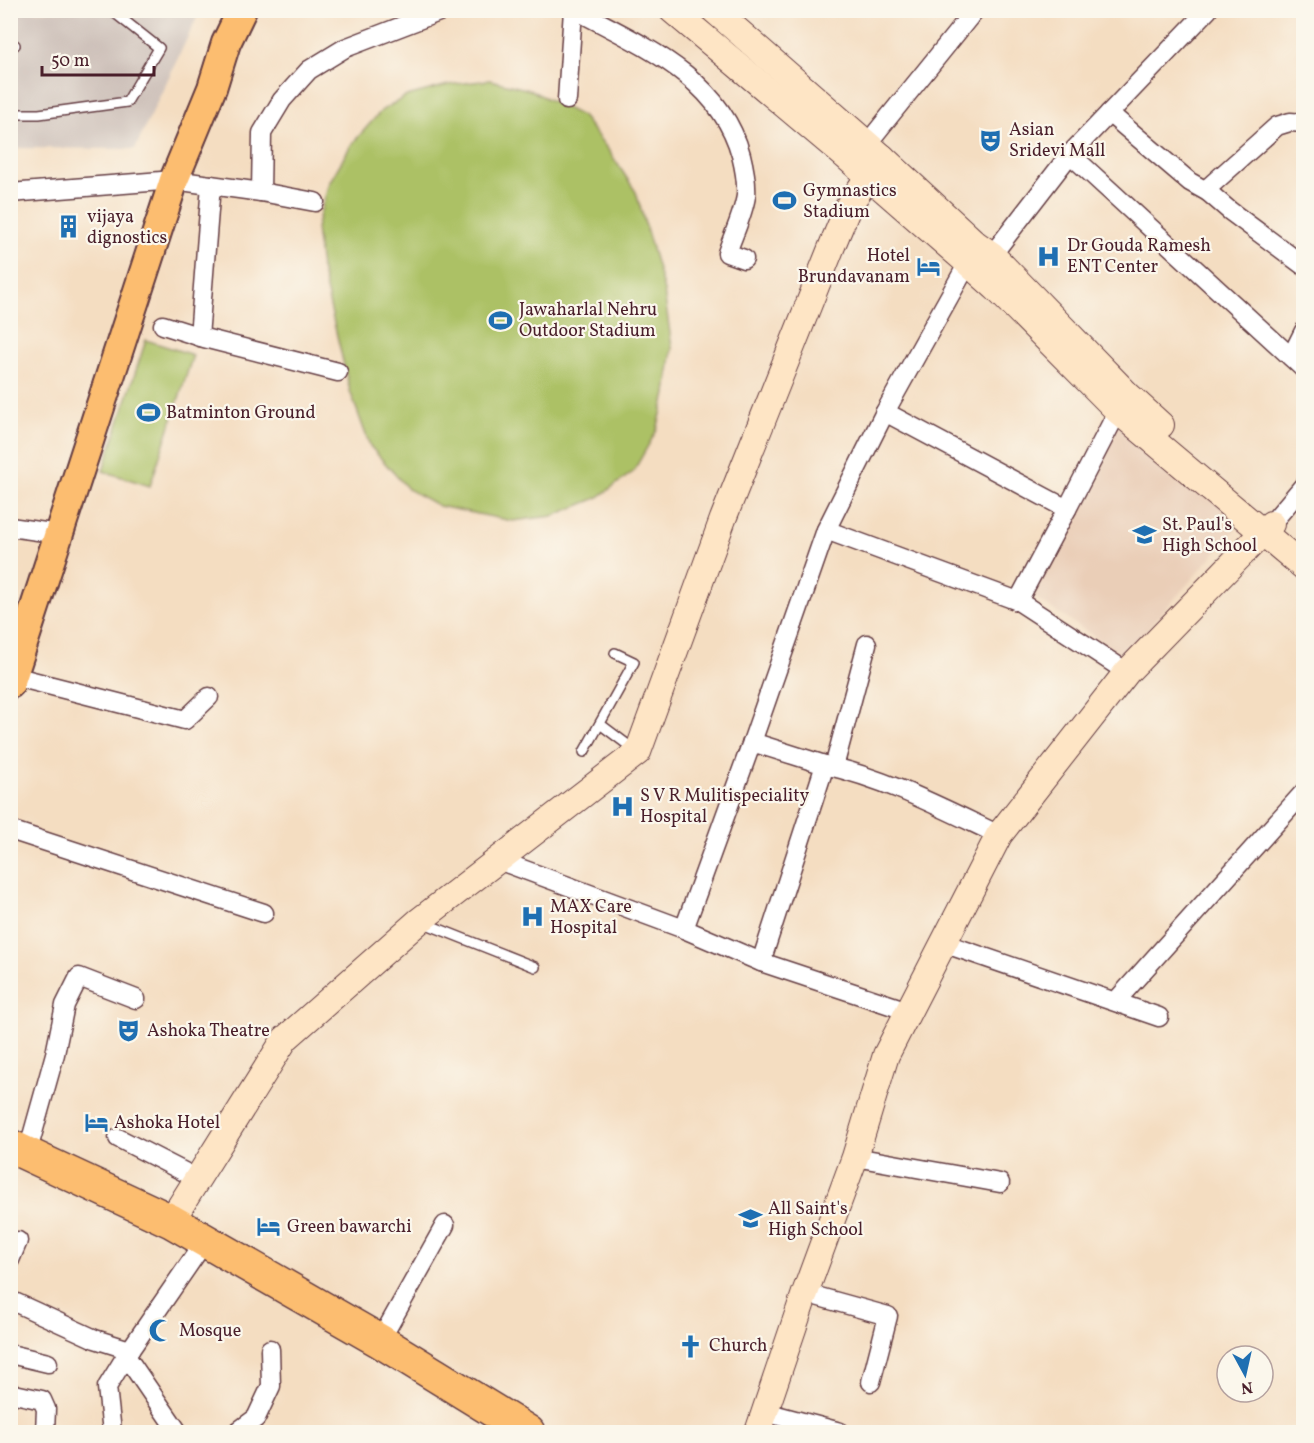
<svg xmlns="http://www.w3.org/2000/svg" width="1314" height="1443" font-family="Vollkorn,serif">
<rect width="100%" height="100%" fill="#fbf7ec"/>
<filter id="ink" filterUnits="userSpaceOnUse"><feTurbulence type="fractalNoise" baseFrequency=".0167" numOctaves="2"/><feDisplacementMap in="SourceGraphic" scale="12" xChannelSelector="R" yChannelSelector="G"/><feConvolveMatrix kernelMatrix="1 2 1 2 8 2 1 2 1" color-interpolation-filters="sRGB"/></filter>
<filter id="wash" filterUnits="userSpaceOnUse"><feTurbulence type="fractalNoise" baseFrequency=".008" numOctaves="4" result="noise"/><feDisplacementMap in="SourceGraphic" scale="24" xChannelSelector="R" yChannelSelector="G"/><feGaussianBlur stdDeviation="1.35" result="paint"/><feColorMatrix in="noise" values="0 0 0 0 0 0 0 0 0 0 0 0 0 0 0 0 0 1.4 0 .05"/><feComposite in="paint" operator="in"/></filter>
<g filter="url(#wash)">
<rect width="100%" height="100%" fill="#f4ddc1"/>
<polygon fill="#eaceb7" points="1119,425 1242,522 1124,656 1028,593"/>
<polygon fill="#cec1ba" points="11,11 200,11 135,149 11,148"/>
<g fill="#acc165" stroke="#7b7048" stroke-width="1.5">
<polygon points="490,80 530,90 582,116 609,151 636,192 664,291 672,348 666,394 657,430 633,472 597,498 553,516 512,521 439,506 408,489 370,446 350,391 321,268 316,228 329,183 351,145 382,110 407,96 448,85"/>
<polygon points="146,340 193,355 150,486 103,471"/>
</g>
</g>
<g filter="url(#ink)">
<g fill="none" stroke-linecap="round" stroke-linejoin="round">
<defs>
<g id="lane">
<polyline points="10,44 15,45"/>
<polyline points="10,114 39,114 127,102 159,48 111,10"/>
<polyline points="600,724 636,751"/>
<polyline points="584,752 634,662 615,653"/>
<polyline points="424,923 535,967"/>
</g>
<g id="street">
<path d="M576,10C641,45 720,77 741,155C744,167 747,183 746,196C743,215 733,235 727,253L744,259"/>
<polyline points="567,100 573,10"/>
<polyline points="1109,113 1190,182 1208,192"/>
<polyline points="1304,123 1290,122 1277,126 1210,186 1208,192 1230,211 1304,266"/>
<polyline points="867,144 975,10"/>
<polyline points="1070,154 1304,369"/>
<polyline points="261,192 262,133 282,100 309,70 345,48 444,10"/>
<polyline points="10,193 174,180 261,192 315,202"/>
<polyline points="992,255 1070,154 1208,10"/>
<polyline points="968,263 885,412 826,530 1018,601 1127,672"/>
<polyline points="163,325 204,338 338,372"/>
<polyline points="199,337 211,185"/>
<polyline points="1291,357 1304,331"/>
<polyline points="885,412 1067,509 1123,401"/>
<polyline points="1271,524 1304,485"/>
<polyline points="10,527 59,534"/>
<polyline points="1018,601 1067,509"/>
<polyline points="13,676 185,720 209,697"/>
<polyline points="752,742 825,765"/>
<polyline points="834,767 867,644"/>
<polyline points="10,830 264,913"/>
<polyline points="498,860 684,929 752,742 826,530"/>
<polyline points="684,929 761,962 908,1011"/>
<polyline points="943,943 1159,1017"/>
<path d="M761,962L825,765C887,779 942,808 999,835"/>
<polyline points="1116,1001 1304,792"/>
<polyline points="118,1138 196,1178"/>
<polyline points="27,1154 55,1054 65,1005 79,977 136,999"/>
<polyline points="855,1157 1000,1183"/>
<polyline points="10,1260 18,1241"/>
<polyline points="805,1293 888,1316 871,1382"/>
<polyline points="10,1300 95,1339 130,1350 126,1356"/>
<polyline points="380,1341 445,1225"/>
<polyline points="130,1350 196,1254"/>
<polyline points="10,1354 48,1363"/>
<polyline points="10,1393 42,1400 46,1409 45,1432"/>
<polyline points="765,1412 840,1432"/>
<polyline points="112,1432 107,1387 126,1356 178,1432"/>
<polyline points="237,1432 256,1418 271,1386 270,1349"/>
</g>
<g id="secondary">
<polyline points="672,10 843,154 968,263 996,288 1118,411 1304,567"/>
<polyline points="714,10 882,157 976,244 992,255 1127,394 1161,425"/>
<polyline points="171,1221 285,1039 419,921 638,752 723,519 834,241 849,205 882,157"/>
<polyline points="758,1432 805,1293 855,1157 886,1055 999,835 1127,672 1271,524"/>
</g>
<polyline id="primary" points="10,684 174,180 212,88 226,43 242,10"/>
<polyline id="highway" points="10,1146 171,1221 380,1341 528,1432"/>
</defs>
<use href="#lane" stroke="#643c42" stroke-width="12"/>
<use href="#street" stroke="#643c42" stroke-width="21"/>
<use href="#secondary" stroke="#643c42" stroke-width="28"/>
<use href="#primary" stroke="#643c42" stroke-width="32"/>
<use href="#highway" stroke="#643c42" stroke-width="36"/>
<use href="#lane" stroke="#fff" stroke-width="9"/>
<use href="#street" stroke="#fff" stroke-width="18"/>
<use href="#secondary" stroke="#fee5c5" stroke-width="26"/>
<use href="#primary" stroke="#fcbd6f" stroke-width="28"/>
<use href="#highway" stroke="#fcbd6f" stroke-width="33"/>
</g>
</g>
<defs>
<symbol id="theatre-bare" viewBox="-9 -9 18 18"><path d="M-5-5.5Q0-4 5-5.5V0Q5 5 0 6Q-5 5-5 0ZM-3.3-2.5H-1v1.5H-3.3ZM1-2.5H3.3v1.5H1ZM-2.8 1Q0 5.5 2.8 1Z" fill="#1f6fb2" stroke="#fbf7ec" stroke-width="2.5" paint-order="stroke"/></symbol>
<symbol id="stadium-bare" viewBox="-9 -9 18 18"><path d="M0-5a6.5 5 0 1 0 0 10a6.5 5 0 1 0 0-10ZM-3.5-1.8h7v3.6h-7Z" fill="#1f6fb2" stroke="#fbf7ec" stroke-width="2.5" paint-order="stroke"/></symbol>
<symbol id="building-bare" viewBox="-9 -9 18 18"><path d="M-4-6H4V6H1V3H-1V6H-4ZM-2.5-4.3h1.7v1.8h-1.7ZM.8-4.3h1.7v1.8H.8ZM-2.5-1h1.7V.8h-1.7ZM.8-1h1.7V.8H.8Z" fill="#1f6fb2" stroke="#fbf7ec" stroke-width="2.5" paint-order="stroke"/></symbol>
<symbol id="hospital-bare" viewBox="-9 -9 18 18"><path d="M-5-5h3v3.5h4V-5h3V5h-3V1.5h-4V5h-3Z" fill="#1f6fb2" stroke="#fbf7ec" stroke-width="2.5" paint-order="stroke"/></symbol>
<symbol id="hotel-bare" viewBox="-9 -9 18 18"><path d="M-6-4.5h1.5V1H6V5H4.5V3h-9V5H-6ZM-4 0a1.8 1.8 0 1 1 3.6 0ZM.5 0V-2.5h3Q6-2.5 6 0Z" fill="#1f6fb2" stroke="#fbf7ec" stroke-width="2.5" paint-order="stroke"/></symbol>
<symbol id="school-bare" viewBox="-9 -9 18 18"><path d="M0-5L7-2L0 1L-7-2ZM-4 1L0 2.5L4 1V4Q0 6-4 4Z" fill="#1f6fb2" stroke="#fbf7ec" stroke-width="2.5" paint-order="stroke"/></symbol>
<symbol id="mosque-bare" viewBox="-9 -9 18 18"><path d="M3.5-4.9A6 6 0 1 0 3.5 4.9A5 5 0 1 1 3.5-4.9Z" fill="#1f6fb2" stroke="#fbf7ec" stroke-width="2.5" paint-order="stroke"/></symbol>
<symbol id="church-bare" viewBox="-9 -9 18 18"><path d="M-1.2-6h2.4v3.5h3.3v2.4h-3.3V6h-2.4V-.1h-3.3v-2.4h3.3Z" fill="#1f6fb2" stroke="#fbf7ec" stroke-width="2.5" paint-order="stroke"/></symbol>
</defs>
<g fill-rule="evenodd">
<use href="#theatre-bare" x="974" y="124" width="33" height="33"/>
<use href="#stadium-bare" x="768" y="184" width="33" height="33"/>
<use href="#building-bare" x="52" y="210" width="33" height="33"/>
<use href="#hospital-bare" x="1032" y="240" width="33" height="33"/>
<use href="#hotel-bare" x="912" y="250" width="33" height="33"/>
<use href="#stadium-bare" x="484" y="304" width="33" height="33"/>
<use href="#stadium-bare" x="132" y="396" width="33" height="33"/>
<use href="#school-bare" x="1128" y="518" width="33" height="33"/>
<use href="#hospital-bare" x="606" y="790" width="33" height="33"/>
<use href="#hospital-bare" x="516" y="900" width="33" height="33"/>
<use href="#theatre-bare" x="112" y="1014" width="33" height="33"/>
<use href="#hotel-bare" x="80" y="1106" width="33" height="33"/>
<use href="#school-bare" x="734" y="1202" width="33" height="33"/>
<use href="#hotel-bare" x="252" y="1210" width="33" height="33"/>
<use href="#mosque-bare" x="144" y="1314" width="33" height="33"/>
<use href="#church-bare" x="674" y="1330" width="33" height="33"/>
</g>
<g text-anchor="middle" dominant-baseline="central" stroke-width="4.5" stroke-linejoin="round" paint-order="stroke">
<g font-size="18" fill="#4a1f2b" stroke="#fbf7ec" text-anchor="start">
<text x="1009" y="130">Asian<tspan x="1009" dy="21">Sridevi Mall</tspan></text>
<text x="803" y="191">Gymnastics<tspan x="803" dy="21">Stadium</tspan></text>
<text x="87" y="217">vijaya<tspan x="87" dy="21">dignostics</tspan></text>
<text x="1067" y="246">Dr Gouda Ramesh<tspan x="1067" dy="21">ENT Center</tspan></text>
<text x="910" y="256" text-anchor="end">Hotel<tspan x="910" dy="21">Brundavanam</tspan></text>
<text x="519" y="310">Jawaharlal Nehru<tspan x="519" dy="21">Outdoor Stadium</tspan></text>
<text x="166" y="413">Batminton Ground</text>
<text x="1162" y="525">St. Paul's<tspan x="1162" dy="21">High School</tspan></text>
<text x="640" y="796">S V R Mulitispeciality<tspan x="640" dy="21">Hospital</tspan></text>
<text x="550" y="907">MAX Care<tspan x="550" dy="21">Hospital</tspan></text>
<text x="147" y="1031">Ashoka Theatre</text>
<text x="114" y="1123">Ashoka Hotel</text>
<text x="768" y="1209">All Saint's<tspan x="768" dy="21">High School</tspan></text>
<text x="287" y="1227">Green bawarchi</text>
<text x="179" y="1331">Mosque</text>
<text x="709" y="1346">Church</text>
</g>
</g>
<rect width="1314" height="1443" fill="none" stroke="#fbf7ec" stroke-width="36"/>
<g transform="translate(1245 1374) rotate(172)"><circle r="28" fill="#fbf7ec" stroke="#b4a19f" stroke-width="1.5"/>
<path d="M0-4.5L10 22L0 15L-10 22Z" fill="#1f6fb2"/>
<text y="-9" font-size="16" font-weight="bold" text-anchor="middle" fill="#4a1f2b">N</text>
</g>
<path d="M42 66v9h112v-9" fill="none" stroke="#4a1f2b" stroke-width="3"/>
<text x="51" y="66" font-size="18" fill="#4a1f2b" stroke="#fbf7ec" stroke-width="4.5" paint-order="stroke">50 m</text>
</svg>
